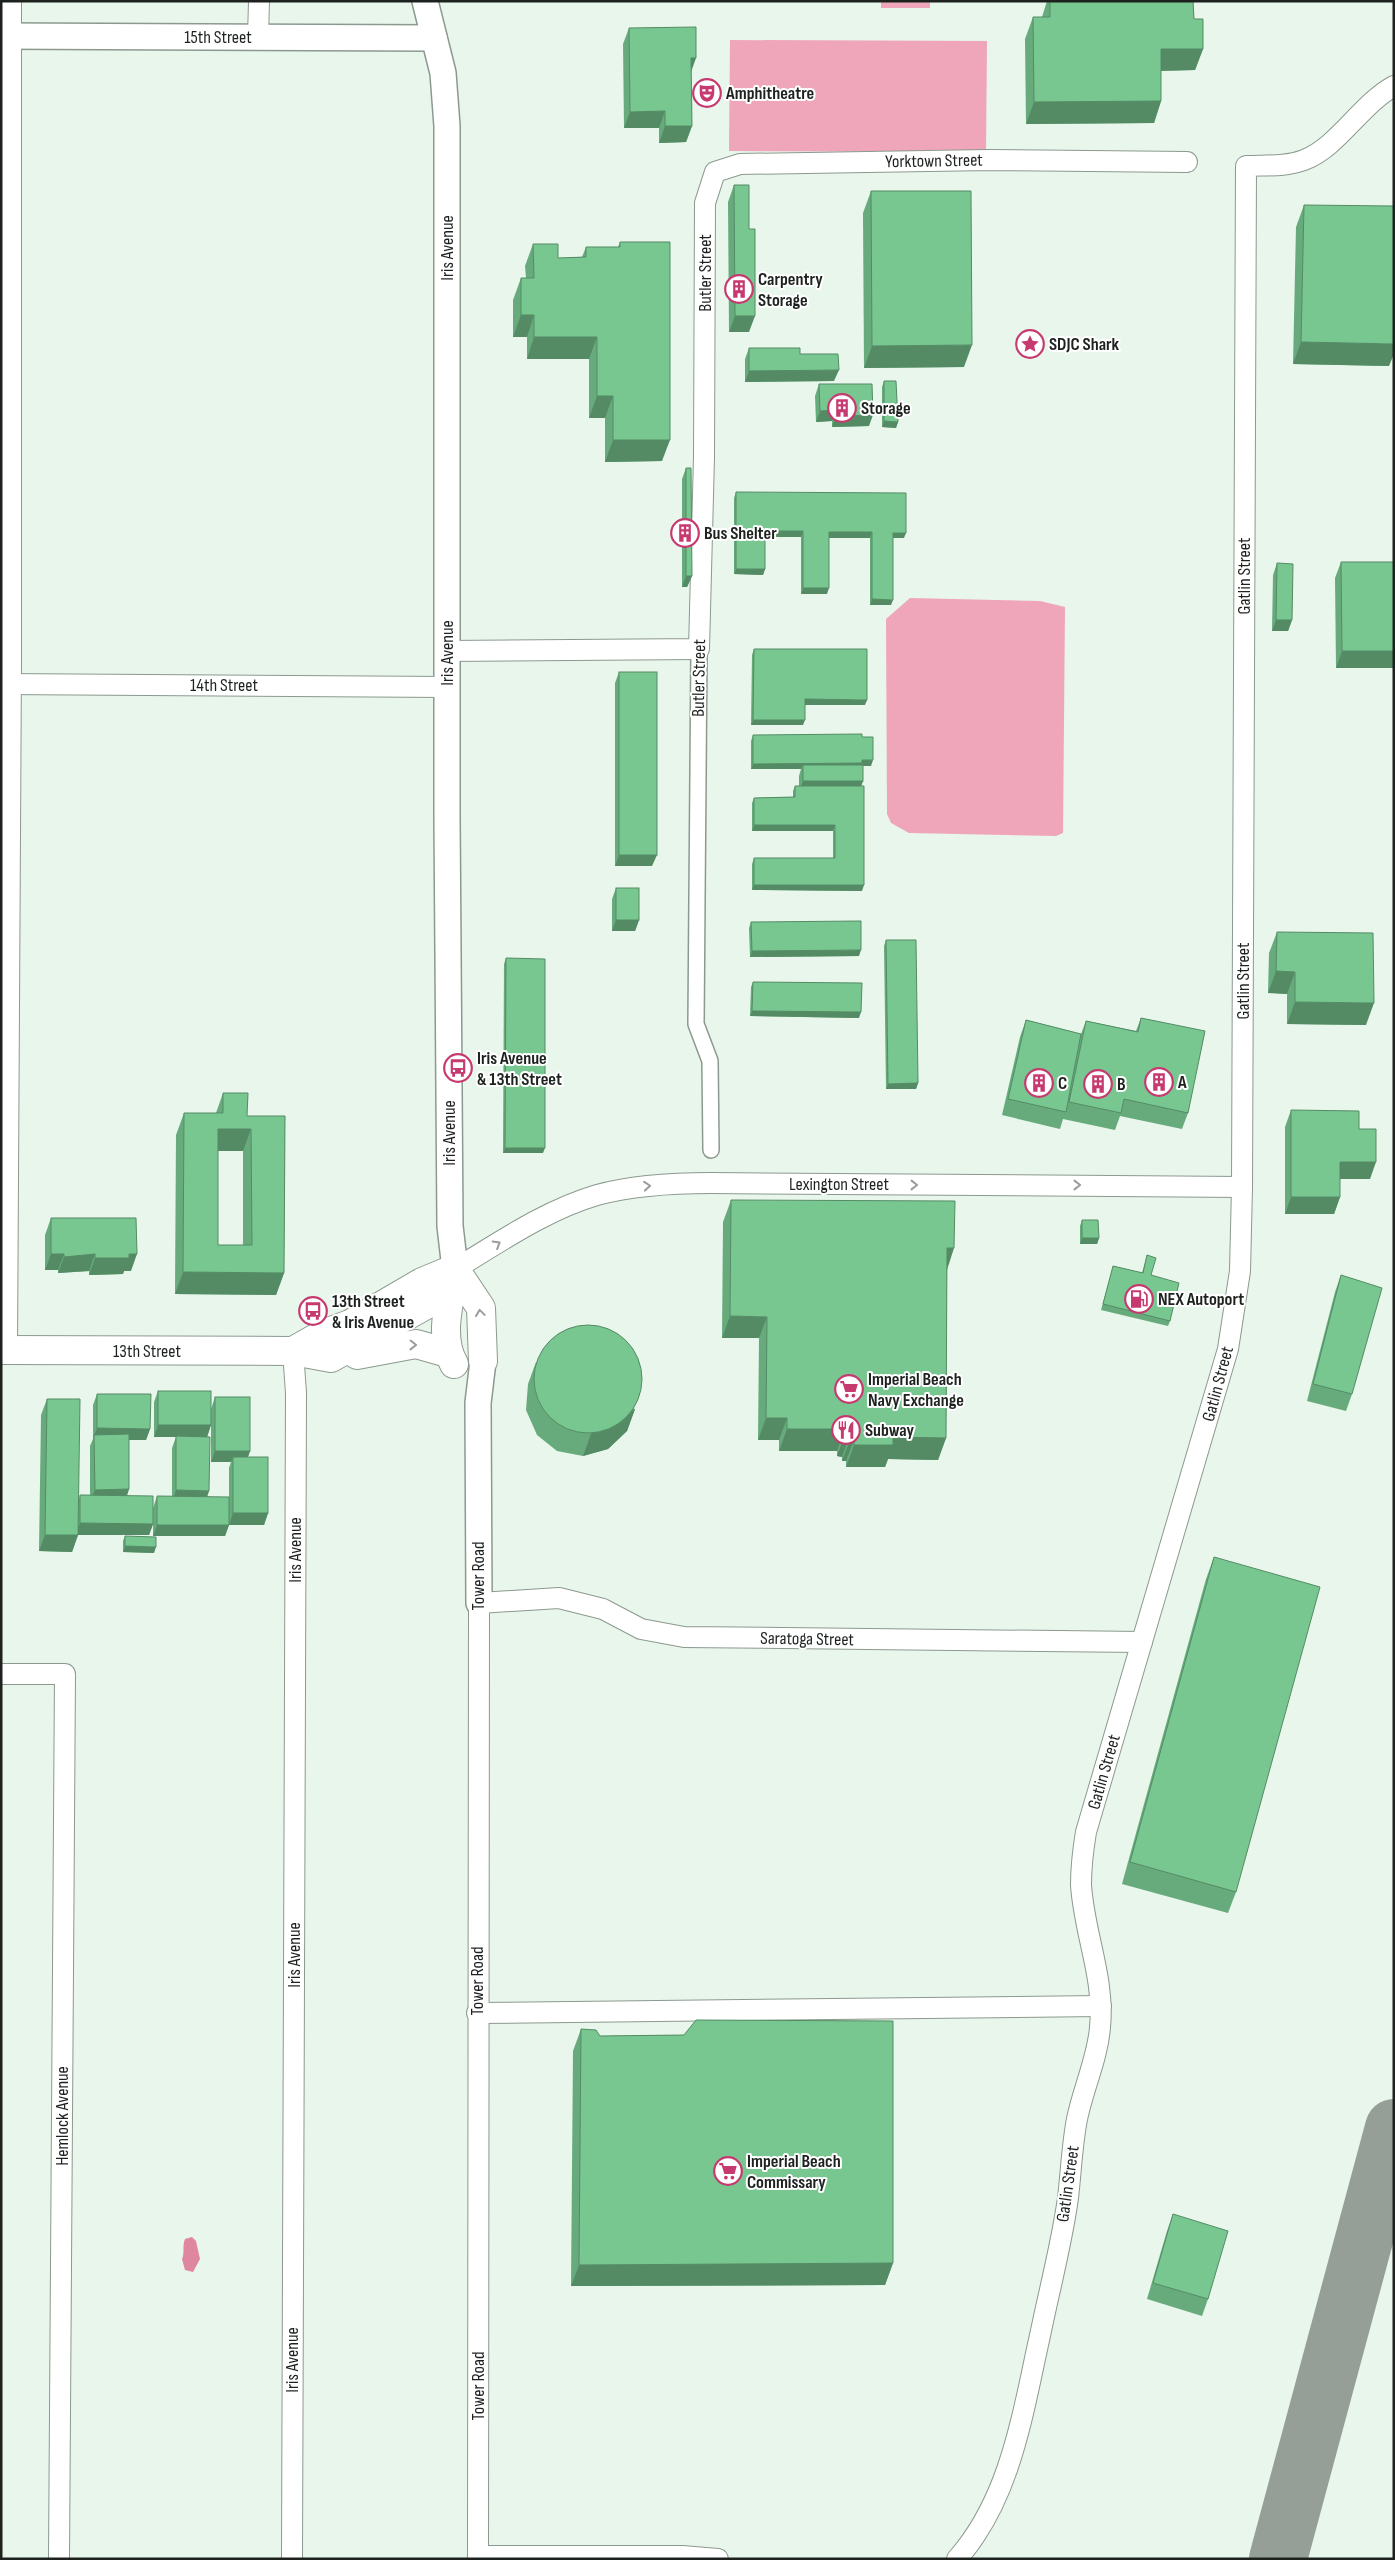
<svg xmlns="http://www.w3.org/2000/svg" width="1395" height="2560" font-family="'Sofia Sans Condensed',sans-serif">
<rect width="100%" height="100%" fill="#e8f6eb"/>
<g fill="#f0a6ba">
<rect x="881" y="1" width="49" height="7"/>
<polygon points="730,40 987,41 986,152 729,151"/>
<polygon points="910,598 1040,601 1065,607 1063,833 1056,836 909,833 891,823 887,814 886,619"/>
</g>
<path fill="#df87a1" d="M192,2237L196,2241L200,2259L193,2272L185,2270L182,2259C185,2253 182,2246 185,2239Z"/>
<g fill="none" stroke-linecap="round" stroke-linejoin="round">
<polyline stroke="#959f98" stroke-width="58" points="1278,2559 1394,2128"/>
<defs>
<polyline id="pedestrian" points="699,649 696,1024 710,1061 711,1150"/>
<g id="minor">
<polyline points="258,38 259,1"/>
<polyline points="447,651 699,649 704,457 705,203 715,172 740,164 988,160 1187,162"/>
<polyline points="1,684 447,687"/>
<path d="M455,1269C500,1242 546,1210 597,1195C634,1185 673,1183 711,1183L1242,1187"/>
<polyline points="7,1350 11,661 11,1"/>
<polyline points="1,1674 65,1674 59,2559"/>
<polyline points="477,2013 1101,2006"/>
<polyline points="478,2556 682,2556 718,2559"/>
<polyline points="292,2559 296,1393 293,1351"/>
<polyline points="478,2559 479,1603 559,1598 603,1609 641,1629 684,1637 1142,1642"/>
<path d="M957,2559C1012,2497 1023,2410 1041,2331C1050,2287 1062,2242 1068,2198C1071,2172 1072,2145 1077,2119C1083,2089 1098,2057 1100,2027C1105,1979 1084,1933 1081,1885C1081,1867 1083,1850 1086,1832L1228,1349L1240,1271L1242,1187L1246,166C1265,165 1286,167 1304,160C1338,147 1361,104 1394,86"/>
</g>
<g id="tertiary">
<polyline points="425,1 443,73 447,126 447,818 450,1226 455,1269"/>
<polyline points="1,36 434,38"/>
<polyline points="479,1603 478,1403 483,1361"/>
</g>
<g id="secondary">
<polyline points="455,1269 481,1308 483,1361"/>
<polyline points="1,1350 293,1351 331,1358 426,1305 455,1269"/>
<polyline points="293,1351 323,1334 350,1324 422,1282 451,1270"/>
<polyline points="357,1355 416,1344 448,1353"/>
<path d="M454,1364C438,1336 450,1301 455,1270"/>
</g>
</defs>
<use href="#pedestrian" stroke="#8c998f" stroke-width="18"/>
<use href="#minor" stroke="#8c998f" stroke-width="22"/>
<use href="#tertiary" stroke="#8c998f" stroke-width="28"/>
<use href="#secondary" stroke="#8c998f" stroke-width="30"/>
<use href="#pedestrian" stroke="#fff" stroke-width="15"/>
<use href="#minor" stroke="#fff" stroke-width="20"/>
<use href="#tertiary" stroke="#fff" stroke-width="25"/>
<use href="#secondary" stroke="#fff" stroke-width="28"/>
</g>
<g fill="#67ab7c" fill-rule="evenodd">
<polygon points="1047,1 1193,1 1194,19 1203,49 1195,70 1161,71 1161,101 1154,123 1026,124 1025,39 1033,17 1042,17"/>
<polygon points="629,28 691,70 692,126 686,142 659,143 659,128 624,128 623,44"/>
<polygon points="734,185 749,332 729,332 728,202"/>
<polygon points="871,191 964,367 864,368 863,213"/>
<polygon points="1304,205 1389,366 1293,364 1296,227"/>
<polygon points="620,242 662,461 605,462 605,418 589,418 589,359 527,359 527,337 513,337 513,300 521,278 526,278 525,266 533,244 558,258 582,257 586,247 618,247"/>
<polygon points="749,348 834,381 745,382 745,359"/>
<polygon points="884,381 898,422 896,428 882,427 882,387"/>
<polygon points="819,384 869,426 832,427 832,421 816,422 815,396"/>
<polygon points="686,468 692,576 687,587 682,587 682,479"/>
<polygon points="736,492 904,538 893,538 891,605 870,605 870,538 829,538 827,594 801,594 801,537 765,537 765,569 763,575 734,574 734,498"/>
<polygon points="1341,562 1394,668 1336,668 1335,578"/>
<polygon points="1277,563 1292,620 1288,631 1272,631 1273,575"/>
<polygon points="754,649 865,705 805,705 803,725 751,725 752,655"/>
<polygon points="619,672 652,866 615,866 615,683"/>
<polygon points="753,735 862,737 871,766 863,766 863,781 861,786 862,891 752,890 752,864 754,858 833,858 833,831 752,831 752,803 754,798 793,797 793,791 795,786 799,786 799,776 801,769 751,769 751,741"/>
<polygon points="616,888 639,920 635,931 612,931 612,899"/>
<polygon points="751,922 859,956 750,957 749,928"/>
<polygon points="1277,932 1366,1025 1287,1024 1287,994 1268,993 1269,953"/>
<polygon points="886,940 918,1083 916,1089 886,1089 884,946"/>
<polygon points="506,958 543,1153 503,1153 504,964"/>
<polygon points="753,982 859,1018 750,1016 751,987"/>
<polygon points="1141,1018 1188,1113 1182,1129 1120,1116 1115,1130 1063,1119 1060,1129 1002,1115 1020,1037 1026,1020 1081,1034 1086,1021 1136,1031"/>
<path d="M223,1093L247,1116H285L284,1273L276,1295L175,1294L176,1135L184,1113H216ZM218,1151H243V1245H218Z"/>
<polygon points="1291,1110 1359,1129 1370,1179 1340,1179 1340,1197 1334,1214 1285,1214 1285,1127"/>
<polygon points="731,1200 947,1268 946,1438 938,1460 888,1459 885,1467 846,1467 846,1461 842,1461 842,1457 837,1456 837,1451 779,1451 779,1440 758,1440 759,1338 722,1338 723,1222"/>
<polygon points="51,1218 131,1271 124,1271 123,1274 89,1275 89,1271 58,1273 58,1270 45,1270 45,1235"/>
<polygon points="1082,1220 1099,1238 1097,1244 1080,1244 1080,1226"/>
<polygon points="1147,1255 1151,1275 1170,1321 1168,1326 1101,1310 1113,1266 1142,1273"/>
<polygon points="1341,1275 1352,1394 1346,1411 1307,1401 1335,1292"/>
<polygon points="536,1362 635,1409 627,1431 608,1449 583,1456 557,1451 537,1435 526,1410 528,1384"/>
<polygon points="158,1391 211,1425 207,1437 209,1491 207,1497 229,1497 229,1468 231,1462 211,1462 211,1409 215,1397 250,1451 248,1457 268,1513 264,1525 229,1525 225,1536 153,1536 153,1508 157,1496 172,1497 172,1448 176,1437 154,1437 154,1402"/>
<polygon points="97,1394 150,1429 146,1440 129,1440 129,1489 127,1496 153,1524 149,1535 78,1535 72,1552 39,1551 41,1415 47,1399 79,1499 80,1495 90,1495 90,1446 93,1439 93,1405"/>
<polygon points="125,1536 154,1553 123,1552 123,1541"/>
<polygon points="1214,1557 1236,1892 1228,1913 1122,1884 1206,1579"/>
<polygon points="581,2029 600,2036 684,2035 893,2263 885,2285 571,2286 573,2051"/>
<polygon points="1173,2214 1208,2299 1202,2316 1147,2299 1167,2231"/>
</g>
<g fill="#548b65">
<polygon points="1161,49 1203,49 1195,70 1153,71"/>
<polygon points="691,58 696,58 690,75"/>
<polygon points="1161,101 1154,123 1026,124 1034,102"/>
<polygon points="665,111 659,128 624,128 630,112"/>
<polygon points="665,126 692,126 686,142 659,143"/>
<polygon points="521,315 534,315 527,337 513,337"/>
<polygon points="735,316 755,316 749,332 729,332"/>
<polygon points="534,337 597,337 589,359 527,359"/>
<polygon points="1301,342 1394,344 1394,354 1389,366 1293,364"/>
<polygon points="972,345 964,367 864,368 872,346"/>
<polygon points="839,370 834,381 745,382 749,371"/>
<polygon points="597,396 613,396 605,418 589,418"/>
<polygon points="836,410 832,421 816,422 820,411"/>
<polygon points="873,415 869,426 832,427 836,416"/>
<polygon points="884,421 898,422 896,428 882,427"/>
<polygon points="613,440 670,440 662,461 605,462"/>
<polygon points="765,531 803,531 801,537 763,537"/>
<polygon points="829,532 872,532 870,538 827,538"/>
<polygon points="893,533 906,533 904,538 891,538"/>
<polygon points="736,569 765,569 763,575 734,574"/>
<polygon points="686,576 692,576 687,587 682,587"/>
<polygon points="803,588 829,588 827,594 801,594"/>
<polygon points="872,599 893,600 891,605 870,605"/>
<polygon points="1276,620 1292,620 1288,631 1272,631"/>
<polygon points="1342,651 1394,651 1394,668 1336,668"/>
<polygon points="805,699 867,700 865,705 803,705"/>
<polygon points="753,720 805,720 803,725 751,725"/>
<polygon points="873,760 871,766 803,765 801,769 751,769 753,764"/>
<polygon points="803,781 863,781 859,792 799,792"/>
<polygon points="754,825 835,825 833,831 752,831"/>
<polygon points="619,855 657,855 652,866 615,866"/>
<polygon points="754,885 864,885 862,891 752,890"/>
<polygon points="616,920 639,920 635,931 612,931"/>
<polygon points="861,950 859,956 750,957 752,951"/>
<polygon points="1276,971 1295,972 1287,994 1268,993"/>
<polygon points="1295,1002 1374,1003 1366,1025 1287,1024"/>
<polygon points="752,1011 861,1012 859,1018 750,1016"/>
<polygon points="918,1083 916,1089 886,1089 888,1084"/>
<polygon points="218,1129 251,1129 243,1151 210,1151"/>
<polygon points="505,1148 545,1148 543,1153 503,1153"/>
<polygon points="1340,1162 1376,1162 1370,1179 1334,1179"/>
<polygon points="1291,1197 1340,1197 1334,1214 1285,1214"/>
<polygon points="1082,1238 1099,1238 1097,1244 1080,1244"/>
<polygon points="947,1248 954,1248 947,1270"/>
<polygon points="51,1254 64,1254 58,1270 45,1270"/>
<polygon points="95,1254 89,1271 58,1273 64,1257"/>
<polygon points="129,1254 137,1254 131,1271 124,1271 123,1274 89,1275 95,1258"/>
<polygon points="183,1272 284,1273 276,1295 175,1294"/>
<polygon points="730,1316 767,1317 759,1338 722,1338"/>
<polygon points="635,1409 627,1431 608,1449 583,1456 591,1434"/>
<polygon points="766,1418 787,1418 779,1440 758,1440"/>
<polygon points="158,1425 211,1425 207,1437 154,1437"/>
<polygon points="97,1428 150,1429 146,1440 94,1440 94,1435"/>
<polygon points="787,1429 845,1429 837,1451 779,1451"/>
<polygon points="845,1434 850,1435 842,1457 837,1456"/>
<polygon points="893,1437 946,1438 938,1460 888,1459 885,1467 846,1467 854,1445"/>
<polygon points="850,1440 854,1440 846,1461 842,1461"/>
<polygon points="215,1451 250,1451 246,1462 233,1457 231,1462 211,1462"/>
<polygon points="129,1489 125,1500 90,1501 95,1490"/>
<polygon points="176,1490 209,1491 205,1502 172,1502"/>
<polygon points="233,1513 268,1513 264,1525 229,1525"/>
<polygon points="80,1523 153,1524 149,1535 75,1535"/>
<polygon points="157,1525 229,1525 225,1536 153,1536"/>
<polygon points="45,1535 78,1535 72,1552 39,1551"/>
<polygon points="125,1546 156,1547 154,1553 123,1552"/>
<polygon points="893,2263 885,2285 571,2286 579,2265"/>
</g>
<g fill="#78c790" stroke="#548b65" fill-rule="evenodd">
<polygon points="1050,1 1193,1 1194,19 1203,19 1203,49 1161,49 1161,101 1034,102 1033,17 1050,17"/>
<polygon points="696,27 696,58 691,58 692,126 665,126 665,111 630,112 629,28"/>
<polygon points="734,185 749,185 749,229 755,229 755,316 735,316"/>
<polygon points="871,191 971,191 972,345 872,346"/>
<polygon points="1304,205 1394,206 1394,344 1301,342"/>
<polygon points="620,242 670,242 670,440 613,440 613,396 597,396 597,337 534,337 534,315 521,315 521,278 534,278 533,244 558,244 558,258 586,257 586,247 620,247"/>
<polygon points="749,348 800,348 800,354 838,354 839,370 749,371"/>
<polygon points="884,381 896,381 898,422 884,421"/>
<polygon points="819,384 872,384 873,415 836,416 836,410 820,411"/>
<polygon points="686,468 691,468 692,576 686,576"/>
<polygon points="736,492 906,493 906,533 893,533 893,600 872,599 872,532 829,532 829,588 803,588 803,531 765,531 765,569 736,569"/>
<polygon points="1341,562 1394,562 1394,651 1342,651"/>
<polygon points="1277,563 1293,564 1292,620 1276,620"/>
<polygon points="754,649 867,649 867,700 805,699 805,720 753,720"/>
<rect x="619" y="672" width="38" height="183"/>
<polygon points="862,734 862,737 873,737 873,760 862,760 862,763 753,764 753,735"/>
<rect x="803" y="765" width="60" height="16"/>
<polygon points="795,786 864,786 864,885 754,885 754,858 835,858 835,825 754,825 754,798 795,797"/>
<rect x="616" y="888" width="23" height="32"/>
<polygon points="861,921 861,950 752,951 751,922"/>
<polygon points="1277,932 1373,933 1374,1003 1295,1002 1295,972 1276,971"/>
<polygon points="886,940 916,940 918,1083 888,1084"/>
<polygon points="506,958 545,959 545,1148 505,1148"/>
<polygon points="753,982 862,983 861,1012 752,1011"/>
<polygon points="1141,1018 1205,1031 1188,1113 1124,1099 1121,1113 1069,1102 1086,1021 1138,1032"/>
<polygon points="1026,1020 1081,1034 1066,1112 1008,1099"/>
<path d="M223,1093H248L247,1116H285L284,1273L183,1272L184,1113H223ZM218,1129H251L252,1245H218Z"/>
<polygon points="1291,1110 1359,1111 1359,1129 1376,1129 1376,1162 1340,1162 1340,1197 1291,1197"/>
<polygon points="731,1200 955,1201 954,1248 947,1248 946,1438 893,1437 893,1445 854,1445 854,1440 850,1440 850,1435 845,1434 845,1429 787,1429 787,1418 766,1418 767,1317 730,1316"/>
<polygon points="51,1218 136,1218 137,1254 129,1254 129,1258 95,1258 95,1254 64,1257 64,1254 51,1254"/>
<polygon points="1082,1220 1098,1220 1099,1238 1082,1238"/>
<polygon points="1147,1255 1156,1258 1151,1275 1179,1283 1170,1321 1103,1304 1113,1266 1143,1273"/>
<polygon points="1341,1275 1382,1288 1352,1394 1313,1384"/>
<circle cx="588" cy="1379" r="54"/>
<rect x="158" y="1391" width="53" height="34"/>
<polygon points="97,1394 151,1394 150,1429 97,1428"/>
<rect x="215" y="1397" width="35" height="54"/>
<polygon points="47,1399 80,1399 78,1535 45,1535"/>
<polygon points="129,1434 129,1489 95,1490 94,1435"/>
<polygon points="176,1436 210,1437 209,1491 176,1490"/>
<rect x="233" y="1457" width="35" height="56"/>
<polygon points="80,1495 153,1496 153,1524 80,1523"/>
<polygon points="157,1496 229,1497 229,1525 157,1525"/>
<polygon points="125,1536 156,1537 156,1547 125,1546"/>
<polygon points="1214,1557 1320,1587 1236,1892 1130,1862"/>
<polygon points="696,2020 893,2021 893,2263 579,2265 581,2029 596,2030 600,2036 684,2035"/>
<polygon points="1173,2214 1228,2231 1208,2299 1153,2283"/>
</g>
<defs><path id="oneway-chevron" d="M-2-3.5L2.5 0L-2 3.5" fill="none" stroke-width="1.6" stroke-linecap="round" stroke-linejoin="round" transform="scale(1.25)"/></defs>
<g stroke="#999c9a">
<use href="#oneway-chevron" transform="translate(914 1185)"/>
<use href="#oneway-chevron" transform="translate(1077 1185)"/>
<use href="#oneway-chevron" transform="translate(647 1186) rotate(-5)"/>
<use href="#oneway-chevron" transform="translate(497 1244) rotate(-31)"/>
<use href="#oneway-chevron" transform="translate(480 1313) rotate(-98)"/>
<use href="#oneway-chevron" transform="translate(413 1345) rotate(1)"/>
</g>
<defs>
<symbol id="theatre-ring" viewBox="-11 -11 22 22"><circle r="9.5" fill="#fff" stroke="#c63a70" stroke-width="1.5"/><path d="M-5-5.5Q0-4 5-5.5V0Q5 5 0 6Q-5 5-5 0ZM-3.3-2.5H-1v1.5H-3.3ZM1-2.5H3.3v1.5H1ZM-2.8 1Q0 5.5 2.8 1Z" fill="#c63a70"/></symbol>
<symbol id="building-ring" viewBox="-11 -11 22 22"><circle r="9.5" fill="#fff" stroke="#c63a70" stroke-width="1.5"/><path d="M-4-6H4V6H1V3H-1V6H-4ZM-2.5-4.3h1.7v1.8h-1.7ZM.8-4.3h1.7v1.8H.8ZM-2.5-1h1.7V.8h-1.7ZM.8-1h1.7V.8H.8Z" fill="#c63a70"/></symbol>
<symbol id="sight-ring" viewBox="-11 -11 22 22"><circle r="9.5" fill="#fff" stroke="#c63a70" stroke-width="1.5"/><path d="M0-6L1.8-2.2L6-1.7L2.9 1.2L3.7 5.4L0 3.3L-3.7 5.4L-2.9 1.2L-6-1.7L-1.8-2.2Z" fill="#c63a70"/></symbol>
<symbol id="bus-ring" viewBox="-11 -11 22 22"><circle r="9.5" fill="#fff" stroke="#c63a70" stroke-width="1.5"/><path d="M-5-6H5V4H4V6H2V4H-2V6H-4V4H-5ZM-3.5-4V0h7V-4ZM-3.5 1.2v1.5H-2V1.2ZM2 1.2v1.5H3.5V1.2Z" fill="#c63a70"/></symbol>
<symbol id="fuel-ring" viewBox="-11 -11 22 22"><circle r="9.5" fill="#fff" stroke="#c63a70" stroke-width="1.5"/><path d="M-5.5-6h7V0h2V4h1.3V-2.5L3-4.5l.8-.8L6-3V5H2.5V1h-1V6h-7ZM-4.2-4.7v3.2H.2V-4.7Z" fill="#c63a70"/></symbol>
<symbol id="supermarket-ring" viewBox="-11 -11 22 22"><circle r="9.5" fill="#fff" stroke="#c63a70" stroke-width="1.5"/><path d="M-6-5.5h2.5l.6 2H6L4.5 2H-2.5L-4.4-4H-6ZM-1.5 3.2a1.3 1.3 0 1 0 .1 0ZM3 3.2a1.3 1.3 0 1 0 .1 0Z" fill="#c63a70"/></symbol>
<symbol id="restaurant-ring" viewBox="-11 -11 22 22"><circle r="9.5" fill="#fff" stroke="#c63a70" stroke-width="1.5"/><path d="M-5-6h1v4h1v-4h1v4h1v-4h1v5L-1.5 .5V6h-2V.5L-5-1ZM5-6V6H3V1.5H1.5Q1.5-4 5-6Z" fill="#c63a70"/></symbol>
</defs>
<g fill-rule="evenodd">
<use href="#theatre-ring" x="691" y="77" width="32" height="32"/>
<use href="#building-ring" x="723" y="273" width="32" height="32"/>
<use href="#sight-ring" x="1014" y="328" width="32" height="32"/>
<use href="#building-ring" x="826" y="392" width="32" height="32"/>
<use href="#building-ring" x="669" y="517" width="32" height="32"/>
<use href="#bus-ring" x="442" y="1052" width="32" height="32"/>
<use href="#building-ring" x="1143" y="1066" width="32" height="32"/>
<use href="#building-ring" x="1023" y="1067" width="32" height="32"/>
<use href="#building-ring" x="1082" y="1068" width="32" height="32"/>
<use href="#fuel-ring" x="1123" y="1283" width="32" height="32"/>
<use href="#bus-ring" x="297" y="1295" width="32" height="32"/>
<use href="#supermarket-ring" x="833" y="1373" width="32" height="32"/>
<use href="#restaurant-ring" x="830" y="1414" width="32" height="32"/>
<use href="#supermarket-ring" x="712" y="2155" width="32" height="32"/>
</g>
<g text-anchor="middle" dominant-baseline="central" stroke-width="4" stroke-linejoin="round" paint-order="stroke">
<g font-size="18" fill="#1d221f" stroke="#fff">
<text x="218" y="37">15th Street</text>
<text transform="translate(934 161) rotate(-1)">Yorktown Street</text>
<text transform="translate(447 248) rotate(-90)">Iris Avenue</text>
<text transform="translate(705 273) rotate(-90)">Butler Street</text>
<text transform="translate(1244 576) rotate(-90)">Gatlin Street</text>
<text transform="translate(447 653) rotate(-90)">Iris Avenue</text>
<text transform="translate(699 678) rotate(-89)">Butler Street</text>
<text x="224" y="685">14th Street</text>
<text transform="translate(1243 981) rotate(-90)">Gatlin Street</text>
<text transform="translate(449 1133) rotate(-90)">Iris Avenue</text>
<text x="839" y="1184">Lexington Street</text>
<text x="147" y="1351">13th Street</text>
<text transform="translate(1218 1384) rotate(-75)">Gatlin Street</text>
<text transform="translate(295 1550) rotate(-90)">Iris Avenue</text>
<text transform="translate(478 1576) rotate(-90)">Tower Road</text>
<text transform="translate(807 1639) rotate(1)">Saratoga Street</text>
<text transform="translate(1104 1772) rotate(-74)">Gatlin Street</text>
<text transform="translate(294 1955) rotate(-90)">Iris Avenue</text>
<text transform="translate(477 1981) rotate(-90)">Tower Road</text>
<text transform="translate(62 2116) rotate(-90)">Hemlock Avenue</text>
<text transform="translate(1068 2184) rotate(-82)">Gatlin Street</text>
<text transform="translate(292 2360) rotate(-90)">Iris Avenue</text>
<text transform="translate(478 2386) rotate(-90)">Tower Road</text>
</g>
<g font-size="18" font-weight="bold" fill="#1d221f" stroke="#fff" text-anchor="start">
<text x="726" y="93">Amphitheatre</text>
<text x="758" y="279">Carpentry<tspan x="758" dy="21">Storage</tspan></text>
<text x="1049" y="344">SDJC Shark</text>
<text x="861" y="408">Storage</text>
<text x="704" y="533">Bus Shelter</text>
<text x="477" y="1058">Iris Avenue<tspan x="477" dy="21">&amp; 13th Street</tspan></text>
<text x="1178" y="1082">A</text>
<text x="1058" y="1083">C</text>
<text x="1117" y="1084">B</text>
<text x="1158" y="1299">NEX Autoport</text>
<text x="332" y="1301">13th Street<tspan x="332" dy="21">&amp; Iris Avenue</tspan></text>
<text x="868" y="1379">Imperial Beach<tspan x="868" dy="21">Navy Exchange</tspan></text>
<text x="865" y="1430">Subway</text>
<text x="747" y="2161">Imperial Beach<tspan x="747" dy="21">Commissary</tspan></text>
</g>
</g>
<rect width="1395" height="2560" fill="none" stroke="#1d221f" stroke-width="5"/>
</svg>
